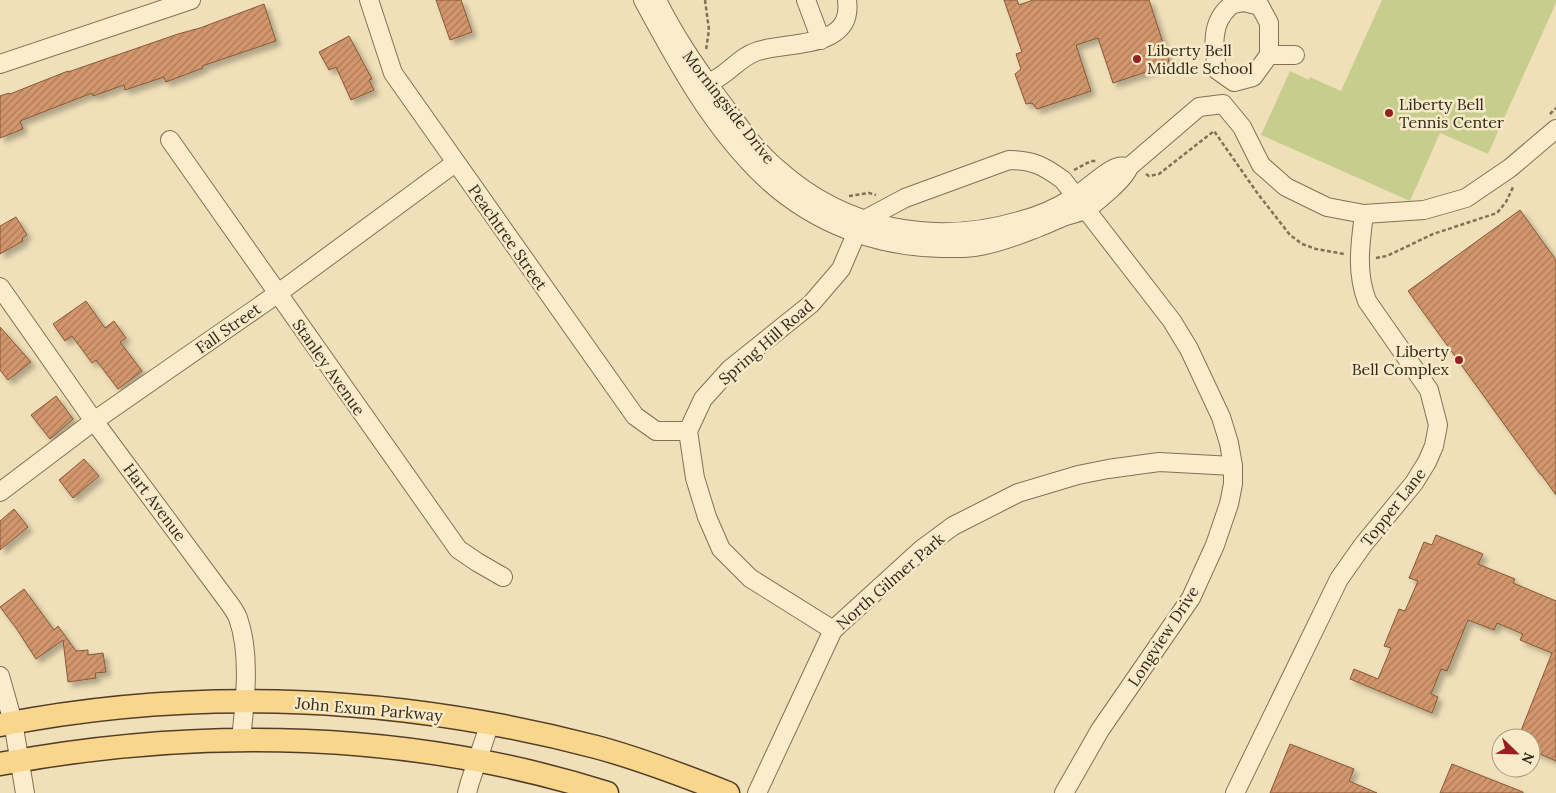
<svg xmlns="http://www.w3.org/2000/svg" width="1556" height="793" font-family="Lora,serif">
<defs>
<pattern id="building-hatch" width="6" height="6" patternUnits="userSpaceOnUse" patternTransform="scale(1.25)"><rect width="6" height="6" fill="#d2966c"/><path d="M-1 1l2-2M0 6l6-6M5 7l2-2" fill="none" stroke="#ab7a58"/></pattern>
<filter id="shadow"><feDropShadow dx="4.5" dy="4.5" stdDeviation="2.5" flood-color="#0004"/></filter>
</defs>
<rect width="100%" height="100%" fill="#f0e0b9"/>
<polygon fill="#c7ce8d" points="1382,0 1556,0 1556,3 1488,154 1440,133 1410,201 1261,135 1290,71 1309,80 1310,77 1341,91"/>
<g fill="url(#building-hatch)" stroke="#885737" filter="url(#shadow)">
<polygon points="436,0 461,0 472,32 450,40"/>
<polygon points="1004,0 1017,0 1019,5 1033,0 1149,0 1170,64 1113,83 1098,38 1076,45 1091,91 1037,109 1032,103 1026,104 1015,74 1021,69 1016,54 1022,52"/>
<polygon points="264,4 276,41 202,66 203,68 166,82 164,77 125,90 124,85 93,96 92,93 20,121 23,129 0,138 0,96 9,93 10,94 68,71 68,72 178,34 200,28"/>
<polygon points="349,36 372,79 369,80 374,90 351,100 336,67 329,70 319,52"/>
<polygon points="1520,210 1556,260 1556,495 1541,474 1540,474 1408,291"/>
<polygon points="16,217 27,235 22,238 23,241 0,254 0,226"/>
<polygon points="86,301 105,328 114,321 126,338 120,342 142,371 118,389 96,360 92,363 72,336 65,341 53,324"/>
<polygon points="0,327 31,362 8,380 0,370"/>
<polygon points="56,396 73,419 50,439 31,415"/>
<polygon points="84,459 99,476 73,498 59,480"/>
<polygon points="14,509 28,527 0,550 0,521"/>
<polygon points="1436,535 1483,554 1478,564 1515,579 1513,583 1556,601 1556,761 1531,750 1531,738 1518,738 1552,653 1520,640 1523,634 1497,623 1494,630 1468,620 1447,671 1441,669 1431,694 1438,697 1432,713 1350,679 1354,669 1378,679 1391,648 1384,646 1399,609 1405,611 1418,581 1409,578 1424,542 1432,545"/>
<polygon points="24,589 54,630 58,626 76,651 88,650 88,655 103,653 106,672 95,673 96,678 68,682 63,640 36,659 16,628 0,607"/>
<polygon points="1290,744 1354,769 1349,781 1377,793 1270,793"/>
<polygon points="1452,764 1523,792 1523,793 1440,793"/>
</g>
<g fill="none" stroke-linecap="round" stroke-linejoin="round">
<defs>
<g id="minor">
<polyline points="369,0 393,73 635,416 656,431 688,431"/>
<path d="M643,0C677,63 713,130 767,180C815,224 877,247 942,248C955,248 968,249 980,246C1000,243 1019,235 1037,228C1047,224 1056,220 1066,216C1072,214 1081,212 1087,209C1098,201 1125,179 1129,167L1199,107L1223,104L1242,127L1261,165L1286,187L1327,207L1364,214L1424,210L1466,198L1510,168L1556,129"/>
<path d="M657,0C674,35 695,65 717,96C736,121 754,149 778,169C845,229 933,246 1019,221C1039,216 1057,208 1074,197C1085,191 1108,169 1118,167C1121,166 1126,167 1129,167"/>
<polyline points="806,0 821,40"/>
<path d="M1244,2L1260,6L1269,23V55L1253,77L1234,82L1217,70C1214,48 1210,24 1229,7C1233,3 1240,3 1244,2Z"/>
<polyline points="1269,55 1295,55"/>
<polyline points="0,64 191,0"/>
<path d="M697,85C703,83 710,82 716,79C731,71 741,56 758,51C788,41 854,50 847,0"/>
<polyline points="170,140 458,549 477,562 503,577"/>
<path d="M0,287L94,421L223,595C228,602 235,610 238,618C251,654 245,702 241,739"/>
<polyline points="0,492 94,421 277,294 455,163"/>
<path d="M833,630L750,578L721,549L707,517L695,478L688,431L703,399L730,369L811,304L841,269L856,234L864,220L905,198L1009,160C1033,160 1044,166 1063,180L1172,321L1189,349L1221,417L1229,443L1233,466V484L1229,504L1215,545L1191,598L1100,730L1064,793"/>
<polyline points="0,676 13,722 25,793"/>
<polyline points="467,793 470,782 490,723"/>
<polyline points="757,793 833,630 922,549 953,526 1018,493 1078,475 1108,469 1159,462 1233,466"/>
<path d="M1235,793L1339,579L1363,545L1414,483L1427,462L1434,446L1438,425L1429,390L1367,301C1356,272 1360,245 1364,214"/>
</g>
<g id="major">
<path d="M0,725C198,686 401,696 596,747C641,759 685,776 728,793"/>
<path d="M0,764C201,726 412,731 607,793"/>
</g>
</defs>
<use href="#minor" stroke="#876f53" stroke-width="20"/>
<use href="#major" stroke="#543d28" stroke-width="25"/>
<g stroke="#876f53" stroke-width="2.5" stroke-dasharray="4 2.5" stroke-linecap="butt">
<polyline points="705,0 709,30 706,50"/>
<polyline points="1550,114 1556,108"/>
<polyline points="1074,170 1091,161 1096,161"/>
<polyline points="1146,174 1149,176 1159,174 1214,131 1258,194 1290,235 1302,244 1316,249 1344,254"/>
<polyline points="849,196 869,193 876,195"/>
<polyline points="1376,258 1387,256 1433,234 1497,213 1506,202 1514,185"/>
</g>
<use href="#minor" stroke="#fbedcc" stroke-width="18"/>
<use href="#major" stroke="#f8d68c" stroke-width="22"/>
</g>
<g fill="#9a1f20" stroke="#f7eac9" stroke-width="2">
<circle cx="1137" cy="59" r="5"/>
<circle cx="1389" cy="113" r="5"/>
<circle cx="1459" cy="360" r="5"/>
</g>
<g text-anchor="middle" dominant-baseline="central" stroke-width="5" stroke-linejoin="round" paint-order="stroke">
<g font-size="16" fill="#352719" stroke="#f7eac9" text-anchor="start">
<text x="1147" y="50">Liberty Bell<tspan x="1147" dy="18">Middle School</tspan></text>
<text x="1399" y="104">Liberty Bell<tspan x="1399" dy="18">Tennis Center</tspan></text>
<text x="1449" y="351" text-anchor="end">Liberty<tspan x="1449" dy="18">Bell Complex</tspan></text>
</g>
<g font-size="16" fill="#352719" stroke="#f7eac9">
<text transform="translate(729 107) rotate(52)">Morningside Drive</text>
<text transform="translate(508 237) rotate(55)">Peachtree Street</text>
<text transform="translate(228 328) rotate(-35)">Fall Street</text>
<text transform="translate(766 342) rotate(-41)">Spring Hill Road</text>
<text transform="translate(329 367) rotate(55)">Stanley Avenue</text>
<text transform="translate(155 502) rotate(53)">Hart Avenue</text>
<text transform="translate(1393 507) rotate(-52)">Topper Lane</text>
<text transform="translate(890 581) rotate(-41)">North Gilmer Park</text>
<text transform="translate(1163 636) rotate(-57)">Longview Drive</text>
<text transform="translate(369 709) rotate(5)">John Exum Parkway</text>
</g>
</g>
<g transform="translate(1516 753) rotate(113)"><circle r="24" fill="#f7eac9" stroke="#a99c83"/>
<path d="M0-4L9 19L0 12L-9 19Z" fill="#9a1f20"/>
<text y="-8" font-size="14" font-weight="bold" text-anchor="middle" fill="#352719">N</text>
</g>
</svg>
